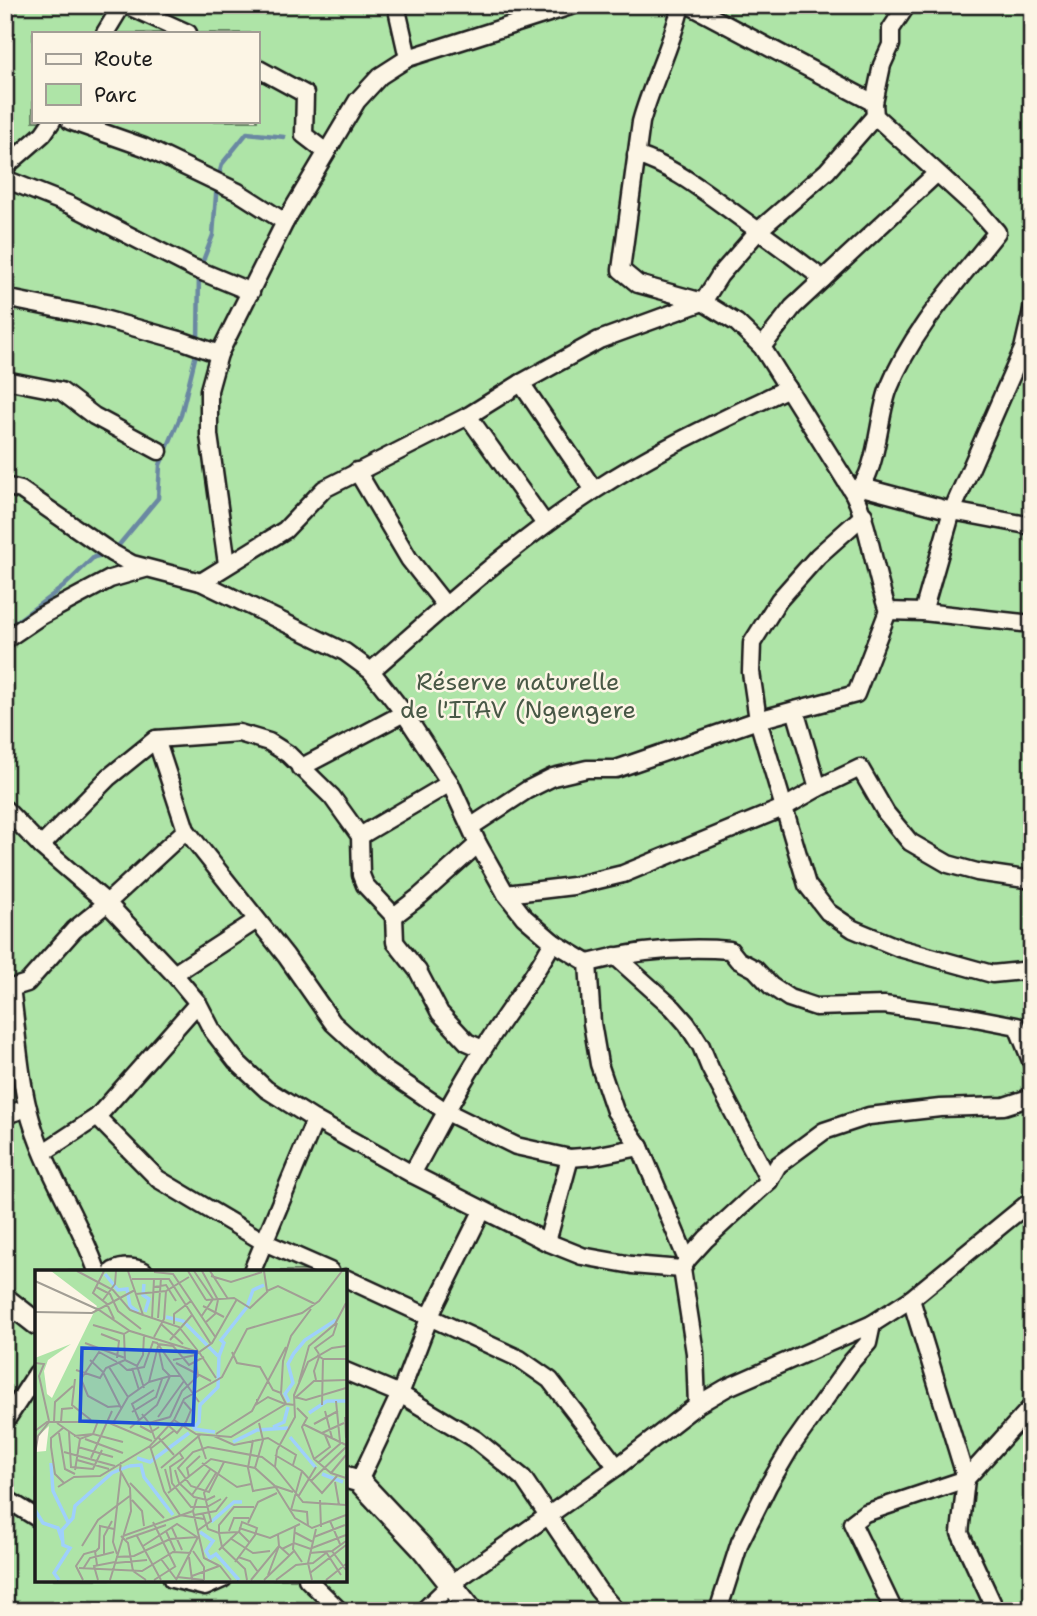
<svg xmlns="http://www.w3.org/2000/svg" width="1037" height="1616" font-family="'Shantell Sans',sans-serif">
<rect width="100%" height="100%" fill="#fcf5e5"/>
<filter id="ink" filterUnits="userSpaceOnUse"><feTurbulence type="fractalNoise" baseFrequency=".0143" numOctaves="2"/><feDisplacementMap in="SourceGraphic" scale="14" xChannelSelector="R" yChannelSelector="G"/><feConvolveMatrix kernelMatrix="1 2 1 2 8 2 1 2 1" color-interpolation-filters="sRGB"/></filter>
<g filter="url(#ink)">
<path fill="#aee4a7" stroke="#658062" stroke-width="2" fill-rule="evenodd" d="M5,5H1032V1611H5ZM33,33H257V121H33ZM37,1271H345V1579H37Z"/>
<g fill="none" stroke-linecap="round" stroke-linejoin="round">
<g stroke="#6b88a2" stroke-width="4.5">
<polyline points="198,342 199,271 213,235 217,182 222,164 247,133 284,137"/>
<polyline points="114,551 158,498 160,465 181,415 197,350"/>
<polyline points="5,630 63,587 94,557 107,554"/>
</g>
<defs>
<g id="street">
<polyline points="126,5 188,33"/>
<polyline points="396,5 408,58"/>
<path d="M681,5C672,46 652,82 641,122L621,270L638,284L703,302L737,323L762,347L854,494C871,531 874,573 888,611L923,612L1032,624"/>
<polyline points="689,5 874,103"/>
<polyline points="105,33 122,5"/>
<polyline points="257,68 305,94 304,135 326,152"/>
<polyline points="70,121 144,147 238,192 285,222"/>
<path d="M636,155C673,167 698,187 730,210C761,233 792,255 823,279"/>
<polyline points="5,167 43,134 52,121"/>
<polyline points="5,179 70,205 193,268 251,292"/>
<polyline points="5,298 93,316 183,341 219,354"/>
<polyline points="762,347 793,307 937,173"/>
<polyline points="5,380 61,391 94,416 159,451"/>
<polyline points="521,383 594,490"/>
<polyline points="468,416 545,524"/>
<polyline points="357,471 409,559 446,606"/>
<path d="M5,486L21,490L112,553L132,564L201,582L345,652L371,671L404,713L450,783L478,844L506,894L524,917L553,942L588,963C634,951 682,946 730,950L738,960L755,969L771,986L789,998L816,1007L884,1005L965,1016L1017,1026L1032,1063"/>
<polyline points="862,487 952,511 1032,526"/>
<path d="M854,494C879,473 877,418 889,388C913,328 958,282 997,232L976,208L875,116L874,103L882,65L891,45V29L907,5"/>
<polyline points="864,515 818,556 779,600 752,643 751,672 758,720 807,885 828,912 853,929 899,948 992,974 1032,970"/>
<polyline points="227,564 209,435 209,390 219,354 285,222 357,101 380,76 408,58 574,5"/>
<polyline points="201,582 285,530 324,489 468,416 521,383 599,340 703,302 720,275 759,230 827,171 875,116"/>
<polyline points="888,611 856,694 795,710 818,788 860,768 886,813 910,842 948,864 977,872 1032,880"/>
<polyline points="923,612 952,511 1023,349 1032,310"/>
<polyline points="5,640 39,617 110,579 145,569"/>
<path d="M371,671C443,608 515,542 595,490C656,450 723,420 788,388"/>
<polyline points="156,739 186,830 286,956 333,1023 382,1068 447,1112 516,1146 570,1158 594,1156 640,1147"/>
<polyline points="300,768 404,713"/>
<polyline points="5,809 41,846 107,903 174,974 198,1003 212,1030 236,1061 266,1089 315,1120 412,1174 547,1242 582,1256 632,1265 682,1269"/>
<polyline points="472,826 527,790 553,777 587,769 616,769 758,720 795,710"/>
<polyline points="360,836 450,783"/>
<polyline points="41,846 109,777 156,739 239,733 269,742 288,754 332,797 360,836 361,875 365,885 394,916 395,942 418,971 440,1013 467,1042 483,1049"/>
<polyline points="506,894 573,886 623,874 783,808 818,788"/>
<polyline points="394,916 420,896 478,844"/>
<polyline points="615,956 673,1008 687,1024 701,1046 710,1068 769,1181"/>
<polyline points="588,963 592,1023 599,1064 615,1111 640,1147 687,1260"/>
<polyline points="174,974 257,920"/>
<polyline points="5,1115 28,1108"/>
<polyline points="97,1117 158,1179 264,1242 330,1271"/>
<polyline points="44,1152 97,1117 198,1003"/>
<path d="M412,1174C435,1133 456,1091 482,1051C505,1014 532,981 553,942"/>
<polyline points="547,1242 570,1158"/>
<path d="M97,1271C78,1216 42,1166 28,1109C18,1070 17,1027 11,988L27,983L74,930L107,903L186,830"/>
<path d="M113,1271C123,1266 134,1267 144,1271"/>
<polyline points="252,1271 315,1120"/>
<polyline points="345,1278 520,1359 550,1380 617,1467"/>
<polyline points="911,1299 966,1479 960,1533 996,1611"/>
<polyline points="345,1371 400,1394 475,1439 523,1478 598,1590 616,1611"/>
<polyline points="697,1405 695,1353 682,1269 687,1260 706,1239 769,1181 778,1165 824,1131 869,1116 940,1108 1004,1106 1032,1097"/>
<polyline points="5,1422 37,1373"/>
<polyline points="359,1481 400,1394 430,1316 482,1211"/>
<polyline points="5,1498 37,1518"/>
<polyline points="172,1579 205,1587 223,1579"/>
<polyline points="307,1579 340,1611"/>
<polyline points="423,1611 451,1584 617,1467 697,1405 726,1388 872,1324 911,1299 1032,1200"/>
<polyline points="718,1611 740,1542 768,1486 791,1447 852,1361 868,1343 872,1324"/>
<polyline points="894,1611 852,1523 865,1513 966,1479 1032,1406"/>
</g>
<g id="secondary">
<polyline points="5,1299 37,1324"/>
<polyline points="345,1477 359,1481 422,1548 472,1611"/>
</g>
</defs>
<use href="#street" stroke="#1c1c1c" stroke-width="21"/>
<use href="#secondary" stroke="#1c1c1c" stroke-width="26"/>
<use href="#street" stroke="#fcf5e5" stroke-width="16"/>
<use href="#secondary" stroke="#fcf5e5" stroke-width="21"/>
</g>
</g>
<g text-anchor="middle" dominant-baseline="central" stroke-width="5" stroke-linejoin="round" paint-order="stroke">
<g font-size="24" fill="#485846" stroke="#fcf5e5">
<text x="518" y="682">Réserve naturelle<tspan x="518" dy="28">de l'ITAV (Ngengere</tspan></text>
</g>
</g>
<g transform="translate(35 1270)">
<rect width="312" height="312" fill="#fcf5e5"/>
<path d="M16,1H311V310H0V182L11,181L14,156L0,169V88L36,74L13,90L9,101L12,124L17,128L62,36Z" fill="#aee4a7"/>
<path fill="none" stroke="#9fd0fb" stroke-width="3.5" d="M70,4L83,20L92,19L95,36L103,42M109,14L108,25L114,29L110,42M131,47L148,51L183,86M254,132L250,124L258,113L253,94L259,83L270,70L301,50M274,143L292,131H311M238,157L249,152L253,137M158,159L164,152L165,135L183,117L184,86L189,73L186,70L212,37L218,20L229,15M159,159L180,162M255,167L281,198M198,172L222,160L253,158M102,188L115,192L154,163M16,193L18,221L33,252M94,196L106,195L109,207L138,245M287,204L308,212M0,240L8,253L23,258L27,270M176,252L199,232H207M165,262L178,271L171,281L175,288L181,284L204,310M24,310L19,303L35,278L28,275L27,260L38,248L40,236L77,203L94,196"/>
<path fill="none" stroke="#a29e95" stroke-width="2" d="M42,1L78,20L95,40L108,45M69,1L58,23L72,34L79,49M93,1L108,45L144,57L163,81M153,1L171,30M159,1L178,29L166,47M167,1L183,30L180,44L170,53M175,1L193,29M229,1L232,21L243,16L280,34M119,2L138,4L181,68M176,6L196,12L227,2M97,9H134L176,74M0,11L64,40L95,61L164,82L181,108M61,17L75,24L83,41L106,59M119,17L131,15L141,31M101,24L131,21L154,7M68,30L80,14L81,1M171,30L199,28L215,38L233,21M168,36L189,47M0,42L57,43L100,20M117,48L119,9M123,48L126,8M126,54L148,74M139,54V44L156,31M58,55L89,64M66,64L84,71L82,88M119,67L129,49L131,21M135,70L157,45M50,73L90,88M123,74L138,76L154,95L169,87M311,76L297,78L273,92L259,125L260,147L242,180L240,197L268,232L311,235M124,81L128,99L135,106H145M197,82L202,93L225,97L238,120L246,123M284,84L280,78L298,65L302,53M282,85L288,89H311M55,90L68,102L86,138M90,90L102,96L108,85L109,65M138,90L160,85L177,73L202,29M82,92L64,82L46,109L53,126L73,137L85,136M83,92L92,100L109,97L118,72L122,73L164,132M0,93L9,94L4,106L14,151M141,93L176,111M102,96L109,118M74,97L93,127M97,98L104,120M41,100L65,108L71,98L90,90L89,64L94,61M40,109L37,135L56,150M281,110L279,101L284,87M114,112L135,106M264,112L274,76L300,54L311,33M260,127L271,130L311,118M260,128L279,111L311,110M222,129V134L233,127L250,134M301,131L305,172M260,135L251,134L246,124L248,91L256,66L276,39M287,135L288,89M262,138L272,148L267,157L279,189L296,203L311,208M290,141L297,168M97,142L121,127L127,109M107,144L114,153L135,147M123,147L149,111M135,147L147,121L163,106L160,85M310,147L311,168M104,150L97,134L119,120M139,150L161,164L196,167L251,134M19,152L20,132L38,116M26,152L27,139L38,138M22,153L45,169L58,164L88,172M78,153L93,127L114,112L123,76M101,153H114L120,169M268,154L311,175M279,154L303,141M105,156L116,162L124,157M134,156L142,163L151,152L156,140L149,132M28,158L16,168V177L20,204L29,213M95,158L122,135L135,106M0,161L12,152H72L117,171M34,162L36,197L58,199L67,180M24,163L30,199L40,204M287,163L309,153M181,164L217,141L251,77M163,165L171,189M39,166L58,164L63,151M179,166L199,175L233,168L261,185L258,195M123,167L139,185M50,169L88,183M218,170L213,198L218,221L240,217M115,176L129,221L145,245L169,249M43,177L78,187M115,179L140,160M29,182L80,196M144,182L148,188L135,197L137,213L156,237H172L186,229M0,184L3,166L14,152M240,185L267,201L287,223L302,206M56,188L77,141M279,189L295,177L290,165M42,190L74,199M189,192L174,222L156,216L143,198L158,182L173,177L227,187L240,197M167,193L202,217L216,214M283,193L306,173M126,198L165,165M220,198L228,170L224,153M130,199L136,221M40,200L45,169M140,200L144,213L159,227L172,230L180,226M296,203L311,185M154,207L152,198L165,186M276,211L311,177M300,212L304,235M95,213L129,248M240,216L260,248L277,258L311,245M23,217L39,207L65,206L115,176L139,150L149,129L187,107L212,59L267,43L284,31L307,1M133,223L176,189L220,198L240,216L258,222M157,225L176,198M263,227L281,197M162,228L158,241L169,288L185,296L196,310M97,230L107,241L109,256M285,230L286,257M311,235V204M256,240L267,201M257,240L272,242L273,256M168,244L173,259L184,263L187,277L203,262M159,245L181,241L192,227M295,251L305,274M118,252L140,296M213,253L223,232L242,223M260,257L258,279L267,292M137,258L147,280M204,258L235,268L265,254M131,261L140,281M162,261L176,251L169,223L181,203M194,261L199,248H214M204,262L184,263V255L199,237H219M259,262L278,272M86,266L93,273L98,301L111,310M88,266L158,241M102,266L126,310M279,267L310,255M195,268L218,283L235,281M91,269L131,255M47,276L63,250L96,225M108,276L142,254L162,267M277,278L311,265M247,279L259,273L276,279M184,280L187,277L210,299L212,310M158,281L169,297V310M297,281L311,300M60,282L64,278L65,256L79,259M291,282L306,305M275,283L297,281L311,271M69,284V266L77,251M82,284L78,272L86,202M81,287L99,286L135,269L163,267M154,287L157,310M203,287L215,291L223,302M126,289L141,309M200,292L220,265L222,258L207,252L204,262L214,272M80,293L112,290M44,298L107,301L138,282L156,283M48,299L55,288L79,282M275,303L311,275M233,305L244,276L254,285M157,306L184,296M142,307L169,310M48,310L41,296L49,284L60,281L62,295M63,310L59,296L80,292M75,310L96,241L95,218L85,200L86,192M119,310L141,296M141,310L163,267M216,310L244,276L243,265M229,310L259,281M241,310L261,295L278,293L291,283M277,310L273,293L281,259M291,310L311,294"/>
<path fill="#1d4ed8" fill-opacity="0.15" stroke="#1d4ed8" stroke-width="3.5" d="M47,78L161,82L158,155L45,151Z"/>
<rect width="312" height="312" fill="none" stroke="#1c1c1c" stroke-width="3.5"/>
</g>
<rect width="1037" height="1616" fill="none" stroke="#fcf5e5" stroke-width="28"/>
<rect x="14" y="14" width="1009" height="1588" fill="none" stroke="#1c1c1c" stroke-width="2.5" filter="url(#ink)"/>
<rect x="32" y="32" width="228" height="91" fill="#fcf5e5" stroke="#a29e95" stroke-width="2"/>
<rect x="46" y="54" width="35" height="10" fill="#fcf5e5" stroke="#a29e95" stroke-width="2"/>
<text x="94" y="66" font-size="21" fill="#1c1c1c">Route</text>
<rect x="46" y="84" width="35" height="21" fill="#aee4a7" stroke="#a29e95" stroke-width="2"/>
<text x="94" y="102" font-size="21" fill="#1c1c1c">Parc</text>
</svg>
